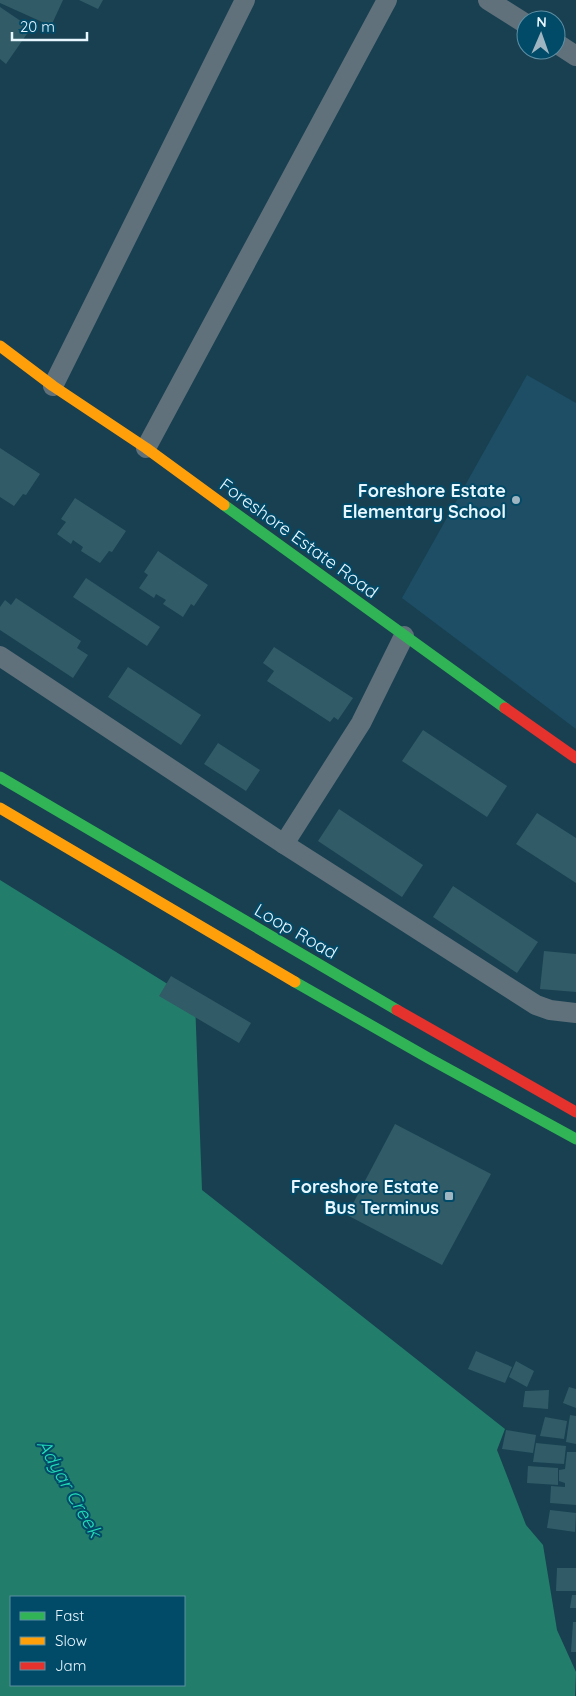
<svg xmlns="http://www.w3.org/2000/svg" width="576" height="1696" font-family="Quicksand,sans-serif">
<rect width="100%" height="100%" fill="#184051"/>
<polygon fill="#1e4e65" points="527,375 576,403 576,729 402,598"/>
<path fill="#227e6b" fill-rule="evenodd" d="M0,880L195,1001L202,1190L505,1429L497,1450L526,1525L543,1545L557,1630L576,1672L575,1696H0ZM11,1597H184V1685H11Z"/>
<g fill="#315b66">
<polygon points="0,0 63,0 51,26 0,3"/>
<polygon points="79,0 103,0 98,9"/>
<polygon points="0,7 31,28 6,64 0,59"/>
<polygon points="0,448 40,474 26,495 23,494 14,506 0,497"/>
<polygon points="75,498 126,531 112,552 109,551 100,563 81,551 83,547 73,540 71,544 57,534 66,522 61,519"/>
<polygon points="158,551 208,585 194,606 191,604 183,617 163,604 166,600 156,594 154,598 139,588 148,575 144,572"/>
<polygon points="86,578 160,627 147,646 73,597"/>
<polygon points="16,598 81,641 77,648 88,655 73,678 0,630 0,607 5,600 11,605"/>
<polygon points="274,647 353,698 338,720 334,717 330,722 267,681 274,671 263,663"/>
<polygon points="128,667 201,715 181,745 108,697"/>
<polygon points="423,730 507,786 487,817 402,761"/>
<polygon points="218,743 260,770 246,791 204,764"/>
<polygon points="339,809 423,865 402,897 318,841"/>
<polygon points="537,813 576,838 576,883 516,844"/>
<polygon points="453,886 538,942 517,973 433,917"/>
<polygon points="544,951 576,954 576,992 540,989"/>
<polygon points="171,976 251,1023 239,1043 159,996"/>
<polygon points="395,1124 491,1174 442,1265 347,1215"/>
<polygon points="476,1351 512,1367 505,1383 468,1369"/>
<polygon points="516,1361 534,1371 527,1387 509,1377"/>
<polygon points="569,1387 576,1389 576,1408 563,1403"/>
<polygon points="549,1390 548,1409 523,1407 525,1391"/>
<polygon points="570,1415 576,1416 576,1444 566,1442"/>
<polygon points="545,1417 567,1421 564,1439 540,1436"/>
<polygon points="506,1430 536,1435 533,1453 502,1449"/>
<polygon points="536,1443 566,1446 564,1464 533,1462"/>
<polygon points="567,1452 576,1452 576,1505 550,1503 551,1486 565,1487 565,1483 559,1481 559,1470 565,1469"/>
<polygon points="528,1466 558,1468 558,1485 527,1483"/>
<polygon points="550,1510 576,1513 575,1532 547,1528"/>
<polygon points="557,1568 576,1568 576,1591 556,1591"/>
<polygon points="572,1595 576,1595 576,1608 570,1608"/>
<polygon points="573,1622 576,1622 576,1652 571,1652"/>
</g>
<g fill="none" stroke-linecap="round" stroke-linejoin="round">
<g stroke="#60717b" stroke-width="20">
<polyline points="488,0 526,24"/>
<polyline points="556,43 576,56"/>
<polyline points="53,386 245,0"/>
<polyline points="146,448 387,0"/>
<polyline points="0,656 284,844 536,1005 550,1010 576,1013"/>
<polyline points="284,844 361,723 404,636"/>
</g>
<g stroke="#30b455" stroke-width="11">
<polyline points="224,505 505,708"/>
<polyline points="0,777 397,1010"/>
<polyline points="295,982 430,1059 576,1139"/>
</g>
<g stroke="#ff9f0a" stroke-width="11">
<polyline points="0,346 53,386 146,448 224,505"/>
<polyline points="0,808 295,982"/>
</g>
<g stroke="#e5322d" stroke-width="11">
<polyline points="505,708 576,758"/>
<polyline points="397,1010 576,1112"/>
</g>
</g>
<g fill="#9fb6c2" stroke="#014a68" stroke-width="2">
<circle cx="516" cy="500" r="5"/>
<rect x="444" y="1191" width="10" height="10" rx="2.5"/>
</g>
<g text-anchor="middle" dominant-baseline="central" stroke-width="4" stroke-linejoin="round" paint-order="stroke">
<g font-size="18" font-weight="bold" fill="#e7f6ff" stroke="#014a68" text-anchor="end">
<text x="506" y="490">Foreshore Estate<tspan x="506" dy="21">Elementary School</tspan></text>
<text x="439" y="1186">Foreshore Estate<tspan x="439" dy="21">Bus Terminus</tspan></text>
</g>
<g font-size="18" fill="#e7f6ff" stroke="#014a68">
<text transform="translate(299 538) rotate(36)">Foreshore Estate Road</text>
<text transform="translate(296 931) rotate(30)">Loop Road</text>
</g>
<g font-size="19" font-style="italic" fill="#21ddb7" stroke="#014a68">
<text transform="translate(70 1488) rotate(60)">Adyar Creek</text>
</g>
</g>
<rect x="10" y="1596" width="175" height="90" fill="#014a68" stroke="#5d8fa4"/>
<rect x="20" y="1612" width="25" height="8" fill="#30b455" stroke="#5d8fa4"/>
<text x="55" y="1621" font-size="15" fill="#e7f6ff">Fast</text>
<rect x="20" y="1637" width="25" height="8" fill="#ff9f0a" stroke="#5d8fa4"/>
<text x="55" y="1646" font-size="15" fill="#e7f6ff">Slow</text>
<rect x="20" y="1662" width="25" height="8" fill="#e5322d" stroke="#5d8fa4"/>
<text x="55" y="1671" font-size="15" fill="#e7f6ff">Jam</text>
<g transform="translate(541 35) rotate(2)"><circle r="24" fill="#014a68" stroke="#5d8fa4"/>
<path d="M0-4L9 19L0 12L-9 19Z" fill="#9fb6c2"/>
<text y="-8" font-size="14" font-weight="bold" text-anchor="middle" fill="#e7f6ff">N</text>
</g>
<path d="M12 32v8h75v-8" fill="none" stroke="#e7f6ff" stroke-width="2.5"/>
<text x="20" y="32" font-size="15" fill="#e7f6ff" stroke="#014a68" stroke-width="4" paint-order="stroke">20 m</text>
</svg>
